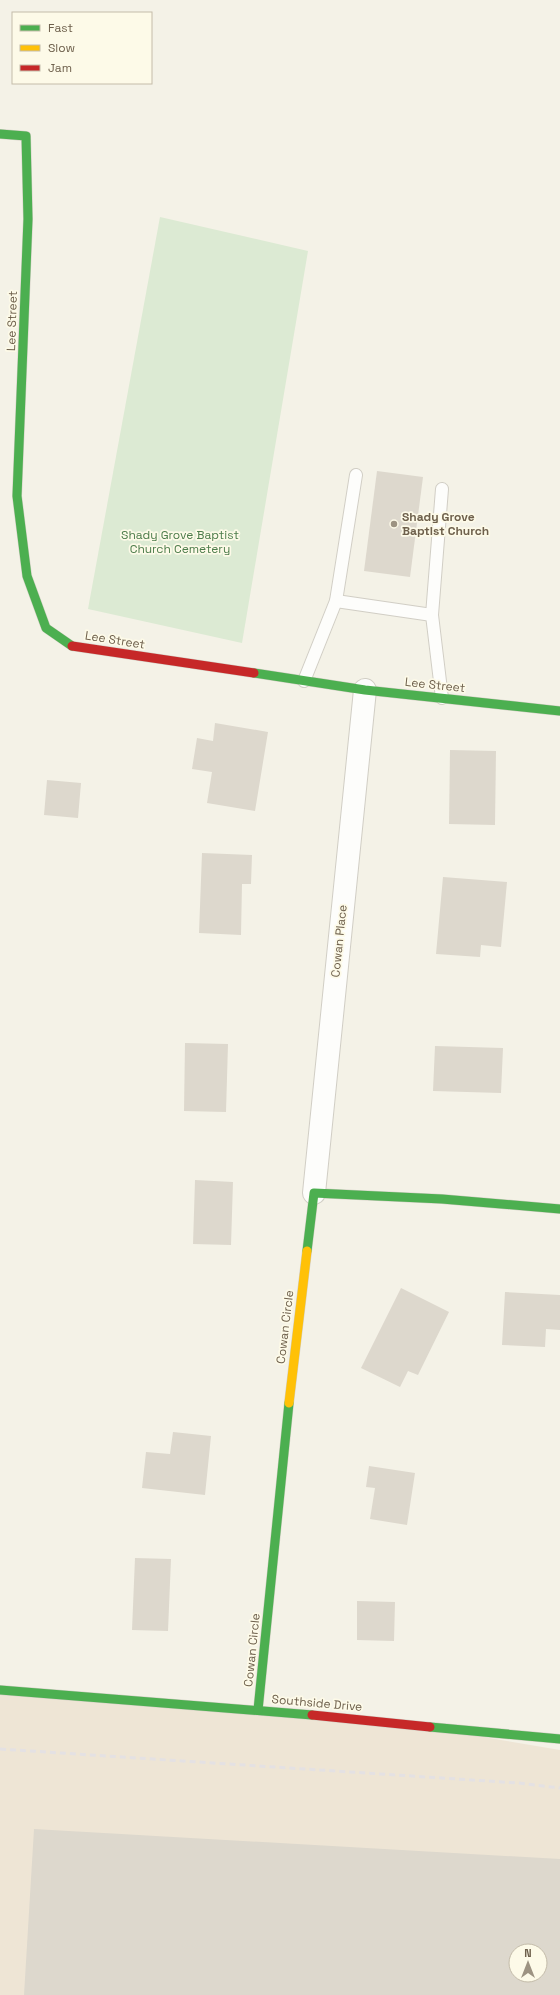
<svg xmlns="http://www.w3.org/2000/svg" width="560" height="1995" font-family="'Space Grotesk',sans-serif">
<rect width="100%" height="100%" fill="#f4f2e7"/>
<path fill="#eee5d5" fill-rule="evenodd" d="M0,1690L430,1728L560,1750V1995H0ZM516,1951H540V1975H516Z"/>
<polygon fill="#dcead3" points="160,217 308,251 242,643 88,609"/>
<g fill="#ddd8cd" fill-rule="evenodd">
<polygon points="377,471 423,477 410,577 364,571"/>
<polygon points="215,723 268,732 255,811 207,803 212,772 192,769 197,738 213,741"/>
<polygon points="450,750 496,751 495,825 449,824"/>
<polygon points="47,780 81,783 78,818 44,815"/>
<polygon points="202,853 252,855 251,884 242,884 241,935 199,933"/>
<polygon points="443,877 507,882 501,947 481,945 480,957 436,954"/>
<polygon points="185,1043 228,1044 226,1112 184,1111"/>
<polygon points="435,1046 503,1048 501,1093 433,1091"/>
<polygon points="195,1180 233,1182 231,1245 193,1244"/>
<polygon points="401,1288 449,1312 418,1375 408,1371 400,1387 361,1368"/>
<polygon points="505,1292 560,1295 560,1330 546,1329 545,1347 502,1345"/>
<polygon points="173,1432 211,1436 205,1495 142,1488 146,1452 170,1454"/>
<polygon points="369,1466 415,1473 407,1525 370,1519 375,1488 366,1487"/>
<polygon points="135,1558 171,1559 168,1631 132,1630"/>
<polygon points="357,1601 395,1602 394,1641 357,1640"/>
<path d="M34,1829L560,1859V1995H24ZM516,1951H540V1975H516Z"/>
</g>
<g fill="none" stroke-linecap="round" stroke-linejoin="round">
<defs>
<g id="lane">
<polyline points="442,489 432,615 442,698"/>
<polyline points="336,601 432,615"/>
<polyline points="304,681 336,601 356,475"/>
</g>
<polyline id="street" points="314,1193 365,690"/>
<g id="fast">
<polyline points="0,134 26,136 28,219 17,496 27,576 46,628 72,646"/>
<polyline points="254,673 365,690 560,711"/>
<polyline points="307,1251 314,1193 442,1199 560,1209"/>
<polyline points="0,1690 312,1715"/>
<polyline points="258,1710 289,1403"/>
<polyline points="430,1727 560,1739"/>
</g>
<polyline id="slow" points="289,1403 307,1251"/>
<g id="jam">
<polyline points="72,646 254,673"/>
<polyline points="312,1715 430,1727"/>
</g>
</defs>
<use href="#lane" stroke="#d1cec5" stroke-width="14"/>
<use href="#street" stroke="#d1cec5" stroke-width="24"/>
<use href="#fast" stroke="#d2cec4" stroke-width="10"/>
<use href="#slow" stroke="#d2cec4" stroke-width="10"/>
<use href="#jam" stroke="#d2cec4" stroke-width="10"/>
<use href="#lane" stroke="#fdfdfb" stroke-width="12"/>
<use href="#street" stroke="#fdfdfb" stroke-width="22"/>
<use href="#fast" stroke="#4caf50" stroke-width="9"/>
<use href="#slow" stroke="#ffc107" stroke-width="9"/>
<use href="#jam" stroke="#c62828" stroke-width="9"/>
<polyline stroke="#e4e1e3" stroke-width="3" stroke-dasharray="6 4" stroke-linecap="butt" points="0,1749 518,1783 560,1788"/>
</g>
<circle fill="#9d9382" stroke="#fdfae8" stroke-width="1.5" cx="394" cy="524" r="4"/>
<g text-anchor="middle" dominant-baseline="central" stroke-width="3.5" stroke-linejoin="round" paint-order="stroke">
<g font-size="12" fill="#6e604c" stroke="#fdfae8">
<text transform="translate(12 321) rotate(-88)">Lee Street</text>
<text transform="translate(115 640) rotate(9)">Lee Street</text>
<text transform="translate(435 685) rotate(6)">Lee Street</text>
<text transform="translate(339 941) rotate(-84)">Cowan Place</text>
<text transform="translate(285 1327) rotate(-83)">Cowan Circle</text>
<text transform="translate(252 1650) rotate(-84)">Cowan Circle</text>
<text transform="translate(317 1703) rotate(5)">Southside Drive</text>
</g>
<g font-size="12" font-weight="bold" fill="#6e604c" stroke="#fdfae8" text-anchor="start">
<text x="402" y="517">Shady Grove<tspan x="402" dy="14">Baptist Church</tspan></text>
</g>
<g font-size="12" fill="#4d7d4b" stroke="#fdfae8">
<text x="180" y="535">Shady Grove Baptist<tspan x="180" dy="14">Church Cemetery</tspan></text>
</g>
</g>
<rect x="12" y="12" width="140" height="72" fill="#fdfae8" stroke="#c4bcaa"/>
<rect x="20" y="25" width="20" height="6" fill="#4caf50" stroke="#c4bcaa"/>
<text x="48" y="32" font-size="12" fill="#6e604c">Fast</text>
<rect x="20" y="45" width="20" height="6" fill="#ffc107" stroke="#c4bcaa"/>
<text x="48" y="52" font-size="12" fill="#6e604c">Slow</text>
<rect x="20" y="65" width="20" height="6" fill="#c62828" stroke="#c4bcaa"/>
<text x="48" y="72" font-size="12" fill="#6e604c">Jam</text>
<g transform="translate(528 1963)"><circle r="19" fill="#fdfae8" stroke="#c4bcaa"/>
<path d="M0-3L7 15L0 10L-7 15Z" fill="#9d9382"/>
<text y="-6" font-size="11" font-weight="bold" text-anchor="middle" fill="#6e604c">N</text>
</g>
</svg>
